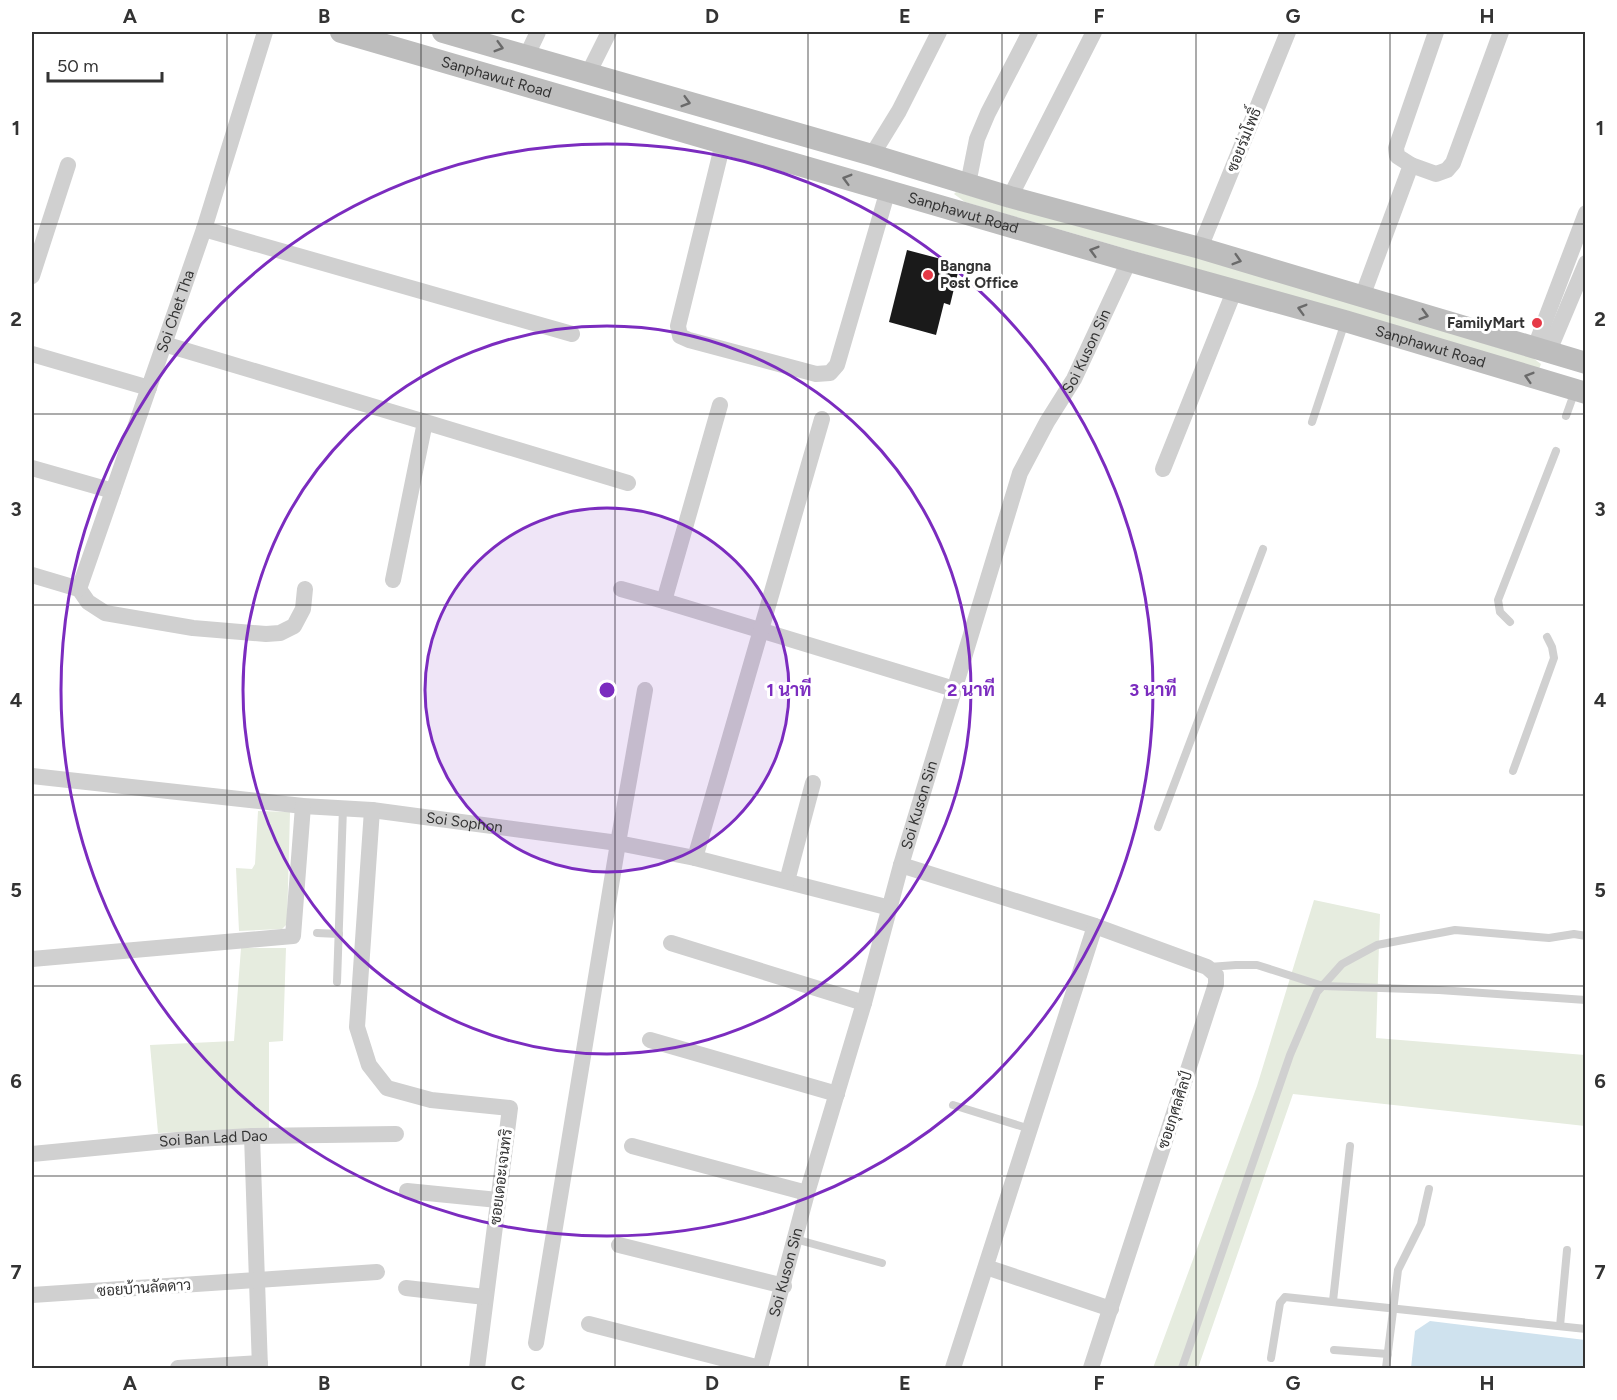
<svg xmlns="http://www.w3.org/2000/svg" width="1617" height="1400" font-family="Figtree,Sarabun,sans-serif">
<rect width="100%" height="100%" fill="#fff"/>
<g fill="#e6ecdf">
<polygon points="956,192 1194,256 1533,358 1541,364 1539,369 965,202 954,194"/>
<polygon points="258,811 290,812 287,924 282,929 239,931 236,868 252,869 255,864"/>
<polygon points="1314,900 1380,914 1376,1038 1585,1055 1585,1126 1293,1094 1198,1368 1153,1368 1257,1086"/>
<polygon points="241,948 286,948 283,1041 269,1042 269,1128 158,1133 150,1045 234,1041"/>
</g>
<polygon fill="#cfe2ee" points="1430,1321 1585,1340 1585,1368 1411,1368 1415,1331"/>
<polygon fill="#1a1a1a" points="907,250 960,264 950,305 944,303 936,335 889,322"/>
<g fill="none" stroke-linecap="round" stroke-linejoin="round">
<g stroke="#d0d0d0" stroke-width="8">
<polyline points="1566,416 1575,391"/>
<polyline points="1312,422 1345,322"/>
<polyline points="1510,622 1500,612 1498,600 1556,451"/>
<polyline points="1513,771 1554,658 1552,647 1547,637"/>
<polyline points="1158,827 1263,549"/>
<polyline points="317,933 339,934"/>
<polyline points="1209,967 1236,965 1257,965 1323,986 1439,990 1586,1000"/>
<polyline points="337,982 343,808"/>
<polyline points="953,1105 1030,1129"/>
<polyline points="795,1239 882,1263"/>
<polyline points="1333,1301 1350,1146"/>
<polyline points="1560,1326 1567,1250"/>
<polyline points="1334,1350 1388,1354"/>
<polyline points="1271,1358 1280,1303 1285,1297 1586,1329"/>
<polyline points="1182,1368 1290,1055 1317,992 1342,964 1377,945 1455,930 1549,938 1574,934 1586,936"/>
<polyline points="1386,1368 1398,1270 1421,1224 1429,1189"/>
</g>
<g stroke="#d0d0d0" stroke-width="16">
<polyline points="527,55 538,32"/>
<polyline points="588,74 609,32"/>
<polyline points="723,143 678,326 680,336 689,340 816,374 830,373 837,365 888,190"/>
<polyline points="872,155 899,111 939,32"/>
<polyline points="1411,165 1397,156 1396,148 1436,32"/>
<polyline points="968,184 977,139 988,113 1030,32"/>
<polyline points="1010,197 1094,32"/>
<polyline points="204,229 572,334"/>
<polyline points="1200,248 1288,32"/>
<polyline points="32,276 68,165"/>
<polyline points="1362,297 1411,165 1436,174 1447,170 1453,163 1501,32"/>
<polyline points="164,344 425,422 393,580"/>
<polyline points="1535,347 1586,213"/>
<polyline points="1549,351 1586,263"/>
<polyline points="32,354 149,388"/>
<polyline points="425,422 628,483"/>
<polyline points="32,468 113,491"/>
<polyline points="1163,469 1235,289"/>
<polyline points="32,575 79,589 88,602 105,613 193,628 266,634 280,633 294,626 303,609 305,589"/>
<path id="s1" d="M79,589L204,229L265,32"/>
<polyline points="621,589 664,601 954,689"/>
<polyline points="664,601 720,405"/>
<path id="s2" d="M32,776L303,806L372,810L618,843L695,858L890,908"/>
<polyline points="372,810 357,1027 369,1065 387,1088 431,1100 510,1108 477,1368"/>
<polyline points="695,858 822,419"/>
<polyline points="901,865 1095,926 1207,967 1216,975 1216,984 1091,1368"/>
<polyline points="787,881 813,783"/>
<polyline points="671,943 864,1003"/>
<polyline points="32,959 293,936 303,806"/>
<polyline points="650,1040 837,1094"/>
<polyline points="252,1136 260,1368"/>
<polyline points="632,1146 807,1193"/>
<path id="s3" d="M32,1154L177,1140L252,1136L396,1134"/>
<polyline points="407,1191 498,1200"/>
<polyline points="619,1245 784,1286"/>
<polyline points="986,1267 1111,1309"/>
<polyline points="406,1288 485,1297"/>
<polyline points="32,1295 377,1272"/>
<polyline points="589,1324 760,1368"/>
<polyline points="536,1343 618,843 645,690"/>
<polyline points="178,1368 260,1363"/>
<path id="s4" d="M760,1368L807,1193L864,1003L901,865L1020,473L1047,422L1074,379L1129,261"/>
<polyline points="953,1368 1095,926"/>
</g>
<g stroke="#bdbdbd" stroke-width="22">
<path id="s5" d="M341,32L1129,261L1345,321L1586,393"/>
<polyline points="443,32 872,155 1010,197 1200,248 1586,363"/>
</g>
</g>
<defs><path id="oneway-chevron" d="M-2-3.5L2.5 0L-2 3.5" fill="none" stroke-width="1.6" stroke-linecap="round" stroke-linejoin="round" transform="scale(1.5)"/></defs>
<g stroke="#6a6a6a">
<use href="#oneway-chevron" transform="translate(499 47) rotate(16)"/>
<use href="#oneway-chevron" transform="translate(686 102) rotate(16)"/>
<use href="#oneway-chevron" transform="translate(847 179) rotate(-164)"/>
<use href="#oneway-chevron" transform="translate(1094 251) rotate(-164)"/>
<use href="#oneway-chevron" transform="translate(1237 260) rotate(17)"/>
<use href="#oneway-chevron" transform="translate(1302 309) rotate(-164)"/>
<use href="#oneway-chevron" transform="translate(1424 315) rotate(16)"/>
<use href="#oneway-chevron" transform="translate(1529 377) rotate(-163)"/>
</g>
<path fill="none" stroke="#333" stroke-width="1.5" stroke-opacity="0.55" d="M227,32V1368M421,32V1368M615,32V1368M808,32V1368M1002,32V1368M1196,32V1368M1390,32V1368M32,224H1586M32,414H1586M32,605H1586M32,795H1586M32,986H1586M32,1176H1586"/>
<circle cx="607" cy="690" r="182" fill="#7b2cbf" fill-opacity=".12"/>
<g fill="none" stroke="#7b2cbf" stroke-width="3">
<circle cx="607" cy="690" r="182"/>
<circle cx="607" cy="690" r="364"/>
<circle cx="607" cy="690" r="546"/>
</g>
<g fill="#e63946" stroke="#fff" stroke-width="2">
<circle cx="928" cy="275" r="6"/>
<circle cx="1537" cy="323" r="6"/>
</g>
<g text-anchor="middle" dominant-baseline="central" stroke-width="6" stroke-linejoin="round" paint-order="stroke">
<g font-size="15" fill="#333" stroke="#fff">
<text stroke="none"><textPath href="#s5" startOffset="162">Sanphawut Road</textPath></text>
<text transform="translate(1244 140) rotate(-68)">ซอยร่มโพธิ์</text>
<text stroke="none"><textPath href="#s5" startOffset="648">Sanphawut Road</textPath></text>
<text stroke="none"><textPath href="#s1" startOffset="294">Soi Chet Tha</textPath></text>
<text stroke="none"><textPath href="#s5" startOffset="1134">Sanphawut Road</textPath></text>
<text stroke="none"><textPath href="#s4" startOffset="1071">Soi Kuson Sin</textPath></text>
<text stroke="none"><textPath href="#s4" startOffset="585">Soi Kuson Sin</textPath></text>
<text stroke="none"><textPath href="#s2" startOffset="435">Soi Sophon</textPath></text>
<text transform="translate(1175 1110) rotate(-72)">ซอยกุศลศิลป์</text>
<text stroke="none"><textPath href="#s3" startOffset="182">Soi Ban Lad Dao</textPath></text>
<text transform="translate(501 1177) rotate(-83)">ซอยเดอะเจนทริ</text>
<text stroke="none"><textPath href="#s4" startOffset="99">Soi Kuson Sin</textPath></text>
<text transform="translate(144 1288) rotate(-4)">ซอยบ้านลัดดาว</text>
</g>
<g font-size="15" font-weight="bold" fill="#333" stroke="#fff" text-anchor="start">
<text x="940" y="266">Bangna<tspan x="940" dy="17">Post Office</tspan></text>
<text x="1525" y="323" text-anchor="end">FamilyMart</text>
</g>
</g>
<circle cx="607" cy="690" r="9" fill="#7b2cbf" stroke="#fff" stroke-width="3"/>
<g font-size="18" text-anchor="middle" font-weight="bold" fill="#7b2cbf" stroke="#fff" stroke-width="6" stroke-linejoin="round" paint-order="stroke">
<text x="789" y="696">1 นาที</text>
<text x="971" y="696">2 นาที</text>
<text x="1153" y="696">3 นาที</text>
</g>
<rect width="1617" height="1400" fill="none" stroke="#ffffff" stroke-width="66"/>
<path d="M48 72v9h114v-9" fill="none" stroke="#333333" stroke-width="3"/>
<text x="57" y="72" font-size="18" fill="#333333" stroke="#ffffff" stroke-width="4.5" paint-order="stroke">50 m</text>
<rect x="33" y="33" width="1551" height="1334" fill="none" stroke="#333" stroke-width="2"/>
<g font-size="20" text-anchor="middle" font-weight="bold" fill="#333">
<text x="130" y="23">A</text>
<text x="324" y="23">B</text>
<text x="518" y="23">C</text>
<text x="712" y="23">D</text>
<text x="905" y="23">E</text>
<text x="1099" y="23">F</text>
<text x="1293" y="23">G</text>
<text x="1487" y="23">H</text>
<text x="16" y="135">1</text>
<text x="1600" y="135">1</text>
<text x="16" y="326">2</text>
<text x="1600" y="326">2</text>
<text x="16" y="516">3</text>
<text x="1600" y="516">3</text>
<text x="16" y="707">4</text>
<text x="1600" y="707">4</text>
<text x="16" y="897">5</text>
<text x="1600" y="897">5</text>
<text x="16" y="1088">6</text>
<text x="1600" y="1088">6</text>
<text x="16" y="1279">7</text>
<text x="1600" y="1279">7</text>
<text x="130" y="1390">A</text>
<text x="324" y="1390">B</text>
<text x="518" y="1390">C</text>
<text x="712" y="1390">D</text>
<text x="905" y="1390">E</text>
<text x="1099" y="1390">F</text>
<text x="1293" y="1390">G</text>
<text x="1487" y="1390">H</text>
</g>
</svg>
